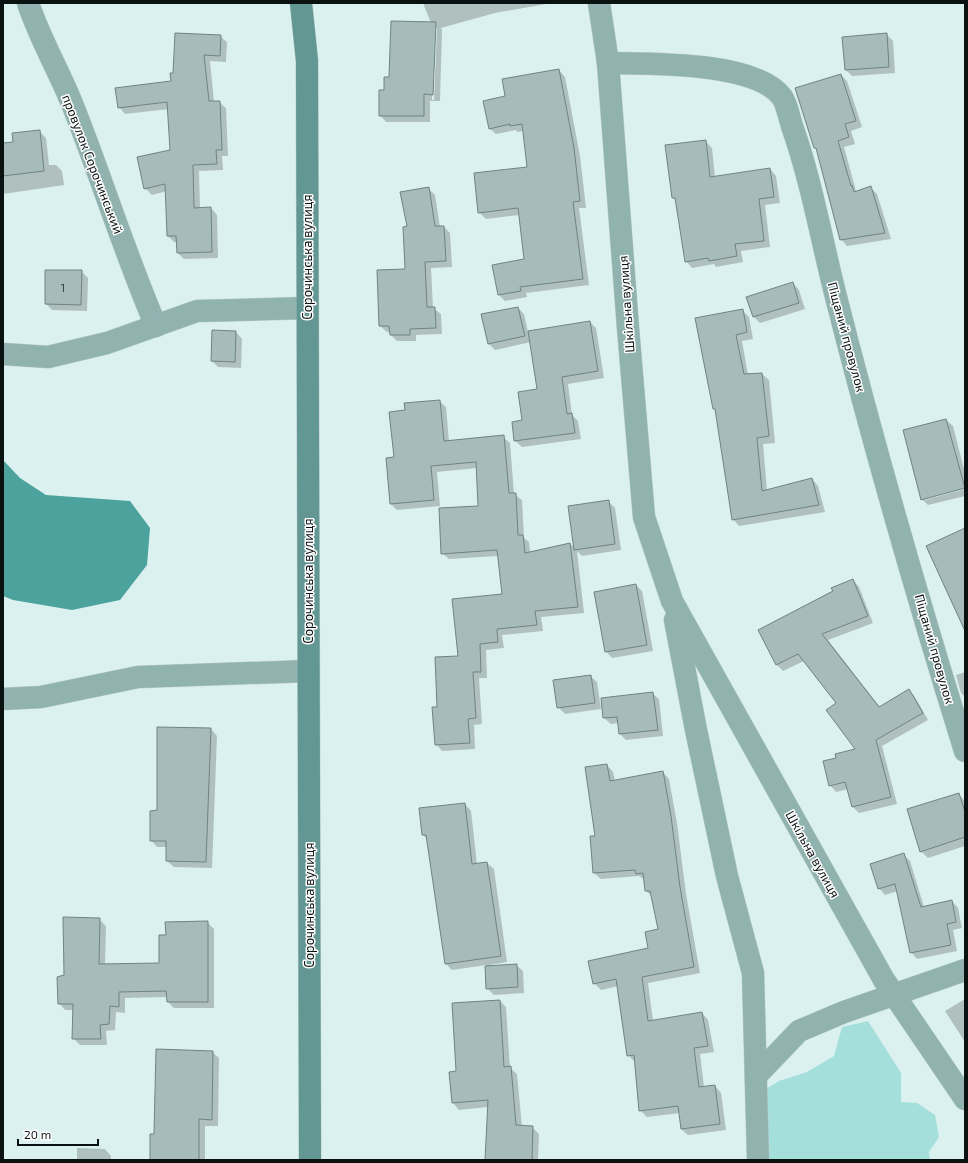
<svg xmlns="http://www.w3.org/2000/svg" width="968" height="1163" font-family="'Exo 2',sans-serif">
<rect width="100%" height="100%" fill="#dbf1ef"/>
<polygon fill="#a5dfdb" points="868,1021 901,1073 901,1102 917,1103 935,1115 939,1137 929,1152 930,1160 768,1160 759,1093 779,1081 807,1072 834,1056 842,1027"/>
<polygon fill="#4ca29d" points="3,460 20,478 46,495 130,501 150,528 147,565 120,600 72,610 13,600 3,596"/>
<g fill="#0003" fill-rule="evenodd">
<path d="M423,3H552L495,13L441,28L442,30L440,101H430V122H386L380,115L390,78L431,23ZM435,28H437L434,100H432Z"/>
<polygon points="886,34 893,41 895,73 852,76 846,70"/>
<polygon points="220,36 227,42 226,62 210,61 214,102 219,102 226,108 228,156 222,156 223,170 199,171 200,209 211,208 217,215 218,258 184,259 178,253 177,242 174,242 168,236 167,191 152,195 145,188 171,151 169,109 125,114 119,107 172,82 174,74"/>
<polygon points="559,70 565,77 580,156 586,208 579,208 589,285 526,293 527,297 505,301 499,295 526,260 519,215 486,219 479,212 528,168 524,131 517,132 516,130 496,134 489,128 506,97"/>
<polygon points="841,75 847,81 862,127 851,131 855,144 844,147 856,191 871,188 877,194 891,239 847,246 841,239 817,150 815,148"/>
<polygon points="39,131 46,138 49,165 56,165 62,171 64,185 3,194 3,144 14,142"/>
<polygon points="705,141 712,148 715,177 770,169 776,176 780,203 765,205 770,247 741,251 743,262 716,267 714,264 692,268 686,261 676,201 673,197"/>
<polygon points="428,188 435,195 440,227 444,227 450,233 452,267 431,268 433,308 441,314 442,334 416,335 416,341 397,341 391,335 391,332 387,332 380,326 406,270 408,227"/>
<polygon points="81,271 88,278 87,311 52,310 46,304"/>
<polygon points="793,283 799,290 805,309 760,323 754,317 748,297"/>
<polygon points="518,308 524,314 528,332 590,322 596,328 604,378 568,384 572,415 578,421 581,439 522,447 515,441 523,421 539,390 531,342 495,350 488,343"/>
<polygon points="742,310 749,317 753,339 742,341 748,375 762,374 769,380 775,443 763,444 767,491 812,479 818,486 825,512 739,526 733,519 716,410 714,408"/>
<polygon points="236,332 242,339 241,368 218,367 212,361"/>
<polygon points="439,401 446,407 449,441 503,437 510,443 514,494 522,500 524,538 529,542 530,552 570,544 575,548 608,501 615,508 621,550 582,556 577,551 584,613 541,617 543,631 502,635 504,648 486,650 487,678 479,678 482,724 474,725 475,749 442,751 436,744 438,708 459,657 503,595 498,556 449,559 442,553 479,507 477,468 437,472 440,506 397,510 391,504 395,458 406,411"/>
<polygon points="946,420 953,426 965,473 965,487 925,498 925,500 965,489 965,496 928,505 922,499"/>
<polygon points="853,580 859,587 873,623 828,640 880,707 909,690 915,697 928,720 882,746 897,804 859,813 853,807 848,789 836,792 830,785 837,759 857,749 837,703 804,661 783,671 777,665 759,630"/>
<polygon points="636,585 642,591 653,651 612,658 606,651"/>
<polygon points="965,672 965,697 961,693 956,675"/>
<polygon points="590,676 597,682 601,709 565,714 558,707"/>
<polygon points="652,693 659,699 663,736 626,740 620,734 618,723 611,724 604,718"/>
<polygon points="158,728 211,729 217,736 212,868 174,867 167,861 167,847 157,847 151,840 158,811"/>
<polygon points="607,765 613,772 615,781 663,772 669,779 677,823 686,894 700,973 648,983 653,1021 702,1013 708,1020 714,1052 700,1054 704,1087 715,1086 721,1093 726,1130 688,1135 681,1129 680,1113 647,1117 640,1110 635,1062 628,1055 618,986 601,990 594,983 649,949 660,930 653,897 646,891 645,880 639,876 601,879 594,873 596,837"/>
<polygon points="958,794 965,801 965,846 928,858 921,851"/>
<polygon points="465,804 471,811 477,864 487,863 494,869 507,962 489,965 489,966 516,965 523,971 524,993 494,995 487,988 486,965 452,970 446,964 428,840 423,835"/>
<polygon points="904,855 910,861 924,907 952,901 958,908 962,928 953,930 957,951 917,959 911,952 898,891 885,895 879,888"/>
<polygon points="99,919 106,926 105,965 160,964 167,936 207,922 214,929 214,1008 174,1008 168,1002 167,997 125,998 125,1013 116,1012 115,1030 106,1031 107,1045 80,1045 73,1038 74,1010 65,1010 59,1003 65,976"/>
<polygon points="965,999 965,1042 945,1011"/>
<polygon points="500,1001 506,1007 510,1068 517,1074 522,1127 532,1127 539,1134 538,1160 486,1160 488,1107 459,1110 453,1103 450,1073 457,1072"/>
<polygon points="212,1052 219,1058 218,1126 205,1126 205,1160 151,1160 155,1135"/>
<polygon points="77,1148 105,1149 111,1156 111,1160 77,1160"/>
</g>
<g fill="#a6bbba" stroke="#6f8382">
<polygon points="391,21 436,22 433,95 424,94 424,116 379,116 379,90 384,90 384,77 389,77"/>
<polygon points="175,33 221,35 220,56 204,55 209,101 220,101 222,150 216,150 217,164 193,165 194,208 211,207 212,252 177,253 176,236 167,236 165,184 144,189 137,157 170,150 167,102 118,108 115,88 171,81 170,73 173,73"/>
<polygon points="887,33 889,67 845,70 842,37"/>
<polygon points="559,69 574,148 580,201 573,202 583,279 520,287 521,291 498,295 492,265 524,259 518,208 478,213 474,173 527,167 522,124 510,126 510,124 489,129 483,101 505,96 502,79"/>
<polygon points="841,74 856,121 845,124 849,137 838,141 851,186 852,185 854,192 871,186 885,233 840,240 816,148 814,148 795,88"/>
<polygon points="40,130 44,171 3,176 3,143 13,142 12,133"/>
<polygon points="706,140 710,177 770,168 774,197 759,199 764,241 735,244 737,256 709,261 708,258 685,262 675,198 672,198 665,145"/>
<polygon points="429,187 435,226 444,226 446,261 425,262 427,307 435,307 436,328 410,329 410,335 390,335 389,326 379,326 377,270 405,269 403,227 407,226 400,192"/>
<polygon points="45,270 82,270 81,305 45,304"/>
<polygon points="793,282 799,303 753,317 746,297"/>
<polygon points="518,307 525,336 488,344 481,314"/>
<polygon points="743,309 747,332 736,335 744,374 762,373 769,436 757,438 762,491 812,478 819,505 732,520 715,409 713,409 695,318"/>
<polygon points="590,321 598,371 562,377 567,414 572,413 575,433 514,441 512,422 522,420 518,392 537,389 528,331"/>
<polygon points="212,330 236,331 235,362 211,361"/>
<polygon points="440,400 444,441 504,435 509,493 516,493 518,535 523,535 525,553 570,543 578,607 535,611 537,625 497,629 498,642 480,644 481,672 473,672 476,718 468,719 470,743 435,745 432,707 437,707 435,657 458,656 452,599 502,594 497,550 441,554 439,508 478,506 476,462 431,466 434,500 390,504 386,458 394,457 389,412 405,410 404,403"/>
<polygon points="946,419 965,488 921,500 903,430"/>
<polygon points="609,500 615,544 574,550 568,506"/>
<polygon points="965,528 965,631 926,546"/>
<polygon points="853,579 868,616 822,634 879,707 909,689 923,713 876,740 891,797 852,807 845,782 829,786 823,761 836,758 835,754 855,749 826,710 836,703 798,654 776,665 758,630 833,591 831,588"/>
<polygon points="636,584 647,645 605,652 594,592"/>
<polygon points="591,675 595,703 557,708 553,680"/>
<polygon points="653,692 658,730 619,734 617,717 603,718 601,698"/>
<polygon points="157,727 211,728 206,862 166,861 166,841 150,841 150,811 157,810"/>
<polygon points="607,764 610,781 663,771 671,816 680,887 694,967 642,977 648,1021 702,1012 708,1046 694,1048 699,1087 715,1085 720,1124 681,1129 678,1106 639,1111 634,1055 627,1056 616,979 593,984 588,961 648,948 645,932 658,929 650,891 645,891 643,873 636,874 635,870 593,873 590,836 595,836 585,767"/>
<polygon points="959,793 965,812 965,837 920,852 907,809"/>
<polygon points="465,803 472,864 487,862 501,956 445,964 426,835 422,835 419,808"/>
<polygon points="904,853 921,907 952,900 956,922 947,924 951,945 910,953 895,884 878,889 870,864"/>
<polygon points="63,917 100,918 99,964 159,963 159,935 166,935 165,922 208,921 208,1002 167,1002 166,991 119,992 119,1007 110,1006 109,1024 100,1025 101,1039 72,1039 73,1004 58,1004 57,977 64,975"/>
<polygon points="517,964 518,987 486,989 485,966"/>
<polygon points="500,1000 504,1067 511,1066 516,1125 533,1126 532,1160 485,1160 488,1100 452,1103 449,1072 456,1071 452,1003"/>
<polygon points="156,1049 213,1051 212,1120 199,1119 199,1160 150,1160 150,1134 154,1134"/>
</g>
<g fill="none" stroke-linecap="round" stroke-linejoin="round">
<defs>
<g id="street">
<path d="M28,3C40,39 59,71 73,106C102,179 125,254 156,326"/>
<polyline points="599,3 608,63 628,328 644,517 672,601 884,980 965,1099"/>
<path d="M608,63C650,64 755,61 782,97C787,104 789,117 792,126C811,180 821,237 835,293C874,447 918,600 965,751"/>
<polyline points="3,354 48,357 107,343 197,311 307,308"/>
<polyline points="675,620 696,730 727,876 753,973 758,1160"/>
<polyline points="3,699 41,697 138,677 308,671"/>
<polyline points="756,1076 799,1031 844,1012 965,970"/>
</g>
<polyline id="secondary" points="301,3 307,61 310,1160"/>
</defs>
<use href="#street" stroke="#bacdcb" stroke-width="23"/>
<use href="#secondary" stroke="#bacdcb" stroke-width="23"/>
<use href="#street" stroke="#91b3b0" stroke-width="22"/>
<use href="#secondary" stroke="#629793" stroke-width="22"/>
</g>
<g text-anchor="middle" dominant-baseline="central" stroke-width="3" stroke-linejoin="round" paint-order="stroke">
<g font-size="11" fill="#313c3b">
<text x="63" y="287">1</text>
</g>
<g font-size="13" fill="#0a1211" stroke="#fff">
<text transform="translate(93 164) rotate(69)">провулок Сорочинський</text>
<text transform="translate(307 257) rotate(-90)">Сорочинська вулиця</text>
<text transform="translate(626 304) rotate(-94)">Шкільна вулиця</text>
<text transform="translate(847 337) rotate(75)">Піщаний провулок</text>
<text transform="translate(308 581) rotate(-90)">Сорочинська вулиця</text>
<text transform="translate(935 649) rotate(74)">Піщаний провулок</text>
<text transform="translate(813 854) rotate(61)">Шкільна вулиця</text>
<text transform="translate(309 905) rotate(-90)">Сорочинська вулиця</text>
</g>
</g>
<rect width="968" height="1163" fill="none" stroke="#0a1211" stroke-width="8"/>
<path d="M18 1139v6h80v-6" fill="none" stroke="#0a1211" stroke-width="2"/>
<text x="24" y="1139" font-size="12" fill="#0a1211" stroke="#ffffff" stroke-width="3" paint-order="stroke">20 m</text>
</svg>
